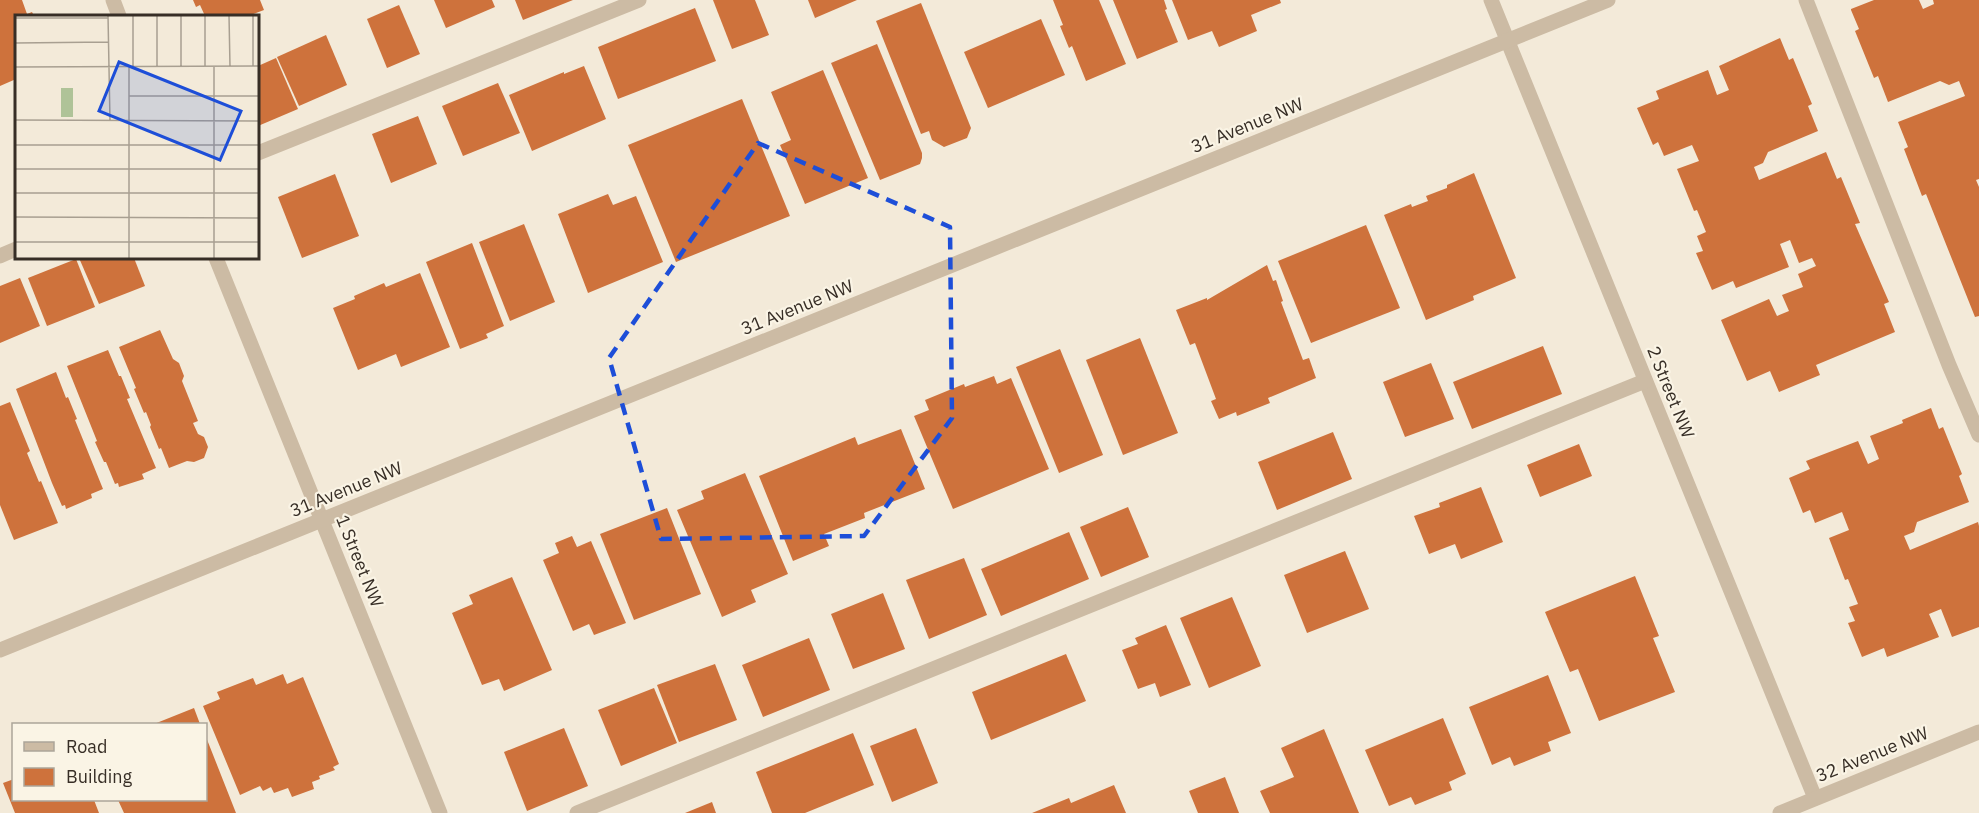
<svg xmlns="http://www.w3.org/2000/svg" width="1979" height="813" font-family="'IBM Plex Sans',sans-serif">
<rect width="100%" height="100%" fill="#f3ead9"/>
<g fill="#ce723c">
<polygon points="0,0 22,0 27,14 32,12 34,16 16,16 16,79 0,86"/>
<polygon points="193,0 260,0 264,10 248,16 205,16 200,5 196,7"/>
<polygon points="434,0 492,0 495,7 446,28"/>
<polygon points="515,0 573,0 523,20"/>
<polygon points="713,0 755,0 769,35 732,49"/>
<polygon points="808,0 857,0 815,18"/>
<polygon points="1053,0 1099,0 1126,64 1086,81 1072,46 1069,48 1060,26 1063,25"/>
<polygon points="1113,0 1164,0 1167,9 1165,10 1178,42 1137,59"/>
<polygon points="1172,0 1280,0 1281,3 1251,15 1257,31 1219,47 1212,31 1188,40"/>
<polygon points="1874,0 1919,0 1923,9 1934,4 1933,0 1979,0 1979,179 1976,180 1979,187 1979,316 1975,317 1926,194 1922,196 1904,149 1908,147 1898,122 1965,96 1959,81 1949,85 1940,81 1888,102 1878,76 1874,78 1855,31 1859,29 1851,10 1851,9"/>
<polygon points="921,3 971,128 967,138 944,147 932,140 929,131 921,134 876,21"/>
<polygon points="399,5 420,54 387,68 367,19"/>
<polygon points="695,8 716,61 618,99 598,47"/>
<polygon points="1041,19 1065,75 988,108 964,52"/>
<polygon points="326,35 347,85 299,106 277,57"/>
<polygon points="1780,38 1789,60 1793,58 1812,104 1808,106 1818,131 1768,152 1763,163 1754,167 1759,180 1826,152 1837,179 1841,177 1860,223 1855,224 1889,302 1884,304 1895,332 1816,365 1820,375 1779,392 1770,371 1747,381 1721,320 1769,299 1777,316 1789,311 1782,295 1803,287 1798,274 1816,266 1812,258 1799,263 1790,240 1780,244 1789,267 1736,288 1733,281 1712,290 1696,253 1703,251 1697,236 1706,232 1697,210 1694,211 1677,169 1699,161 1692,145 1664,156 1658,142 1653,145 1637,108 1659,99 1656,91 1708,70 1717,95 1729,90 1719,66"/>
<polygon points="877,44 922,153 922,158 920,164 880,180 831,63"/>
<polygon points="276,58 298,109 258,126 258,66"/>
<polygon points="584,66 606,119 532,151 509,95 564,72 564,74"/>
<polygon points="823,70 868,178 805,204 780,145 791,140 771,92"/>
<polygon points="498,83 520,133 463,156 442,106"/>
<polygon points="742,99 790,216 676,262 628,145"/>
<polygon points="418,116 437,164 391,183 372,134"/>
<polygon points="1474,173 1516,278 1473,296 1474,300 1426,320 1384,215 1411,204 1412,207 1428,201 1426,196 1447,188 1447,185"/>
<polygon points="335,174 359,236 302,258 278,197"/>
<polygon points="608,194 613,205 636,196 663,262 588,293 558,214"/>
<polygon points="524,224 555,302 510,321 479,242"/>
<polygon points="1366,225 1400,308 1311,343 1278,261"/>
<polygon points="472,243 504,326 486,334 488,338 460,349 426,262"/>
<polygon points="79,258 134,258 145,286 99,304"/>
<polygon points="76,259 95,307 47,326 28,278"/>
<polygon points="1267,265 1273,281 1276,280 1283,301 1281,302 1303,360 1309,358 1316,378 1268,398 1270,403 1237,416 1236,412 1219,419 1211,401 1216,399 1195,343 1190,345 1176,310 1207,298 1207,300"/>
<polygon points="420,273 450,347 401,367 396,354 358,370 333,308 355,299 354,296 384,283 386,287"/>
<polygon points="20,278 40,326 0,343 0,286"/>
<polygon points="160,330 173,359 179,363 184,376 182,381 198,421 193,423 198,434 204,437 208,447 204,458 194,462 187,461 169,468 161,448 159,449 150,427 151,425 146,412 144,413 134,389 136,388 119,347"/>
<polygon points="1140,338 1178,433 1123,455 1086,360"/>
<polygon points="1543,346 1562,394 1472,429 1453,382"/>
<polygon points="1060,349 1103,455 1059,473 1016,367"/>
<polygon points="108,350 119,376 121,376 130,398 127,399 156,468 142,474 144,479 119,487 118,483 115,484 106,462 104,462 95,442 97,441 67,366"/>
<polygon points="1431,363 1454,419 1405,437 1383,382"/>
<polygon points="56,372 66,398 68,397 77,419 75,420 103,489 91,494 92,498 66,509 65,505 62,506 52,483 16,389"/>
<polygon points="994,376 997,384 1011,378 1049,469 953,509 914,416 929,410 925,400 964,384 965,387"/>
<polygon points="10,402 30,451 27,453 39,482 41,481 58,523 14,540 0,505 0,406"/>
<polygon points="1931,408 1939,429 1943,427 1962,474 1959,476 1969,502 1917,522 1914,532 1904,536 1910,550 1978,522 1979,526 1979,627 1952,637 1941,609 1929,614 1939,637 1887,657 1884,648 1862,657 1848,623 1855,621 1849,607 1858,604 1848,579 1845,580 1829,538 1849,530 1842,512 1815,523 1810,510 1803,513 1789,478 1810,469 1806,461 1858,441 1868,464 1879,459 1870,436 1903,423 1902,420"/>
<polygon points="901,429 925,489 864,513 865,518 824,534 829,546 793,561 759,476 855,437 858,445"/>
<polygon points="1333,432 1352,479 1277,510 1258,462"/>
<polygon points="1579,444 1592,476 1540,497 1527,465"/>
<polygon points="745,473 788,574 751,590 756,602 722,617 677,510 704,499 701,491"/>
<polygon points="1481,487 1503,542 1461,559 1455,544 1429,554 1414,516 1440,507 1439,503"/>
<polygon points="1128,507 1149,557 1101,577 1080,527"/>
<polygon points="667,508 701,594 634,620 600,534"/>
<polygon points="1069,532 1089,579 1001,616 981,569"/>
<polygon points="572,536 577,547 591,541 626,623 594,635 589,624 573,631 543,560 559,553 555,543"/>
<polygon points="1345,551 1369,609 1307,633 1284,575"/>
<polygon points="964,558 987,615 929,639 906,580"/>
<polygon points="1635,576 1659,636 1653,638 1675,692 1599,721 1578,669 1570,672 1545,612"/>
<polygon points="512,577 552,670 504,691 499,679 482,685 452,613 473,604 469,595"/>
<polygon points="883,593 905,649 853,669 831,614"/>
<polygon points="1232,597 1261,666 1209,688 1180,618"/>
<polygon points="1166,625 1191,685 1160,697 1155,683 1138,689 1122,650 1138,644 1135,638"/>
<polygon points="809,638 830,690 763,717 742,665"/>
<polygon points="1066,654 1086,701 991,740 972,692"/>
<polygon points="715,664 737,720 679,742 657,685"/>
<polygon points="283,674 287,684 303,677 339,764 333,767 335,770 319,776 320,779 312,782 314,789 292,797 288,788 274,793 271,787 263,791 260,786 240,795 203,706 220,699 217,692 253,678 256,685"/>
<polygon points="1548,675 1571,733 1548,742 1551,751 1514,766 1510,757 1492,765 1469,707"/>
<polygon points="654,688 677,743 621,766 598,710"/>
<polygon points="194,708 200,724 154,724"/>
<polygon points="1443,718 1466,774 1449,782 1452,790 1415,805 1411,797 1389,806 1365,750"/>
<polygon points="564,728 588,786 527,811 504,752"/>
<polygon points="916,728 938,783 892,802 870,746"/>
<polygon points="1324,729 1359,813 1270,813 1260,791 1294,777 1281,748"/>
<polygon points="853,733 874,785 805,813 772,813 756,772"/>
<polygon points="206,737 236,813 124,813 118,800 206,800"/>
<polygon points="1225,777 1239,813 1198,813 1189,791"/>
<polygon points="14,779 14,800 94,800 99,813 15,813 3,783"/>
<polygon points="1114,785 1126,813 1032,813 1069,798 1071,803"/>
<polygon points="712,802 716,813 685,813"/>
</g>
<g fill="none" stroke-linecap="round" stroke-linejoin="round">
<g stroke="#ccbba4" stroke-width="15">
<polyline points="113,0 119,16"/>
<polyline points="1491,0 1815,798"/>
<polyline points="1806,0 1949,365 1979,435"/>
<polyline points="258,153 639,0"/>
<polyline points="0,256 16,249"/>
<polyline points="216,258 440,813"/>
<polyline points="0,650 1608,0"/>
<polyline points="577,813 1645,381"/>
<polyline points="1780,813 1979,732"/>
</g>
</g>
<path fill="none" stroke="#1d4ed8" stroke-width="4.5" stroke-dasharray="12 8" stroke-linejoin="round" d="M758,143L950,227L952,418L864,536L661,539L609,358Z"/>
<g text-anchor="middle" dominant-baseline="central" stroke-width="4.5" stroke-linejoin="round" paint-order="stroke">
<g font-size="18" fill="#372e26" stroke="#faf4e5">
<text transform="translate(1247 125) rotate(-22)">31 Avenue NW</text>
<text transform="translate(797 307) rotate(-22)">31 Avenue NW</text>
<text transform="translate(1671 392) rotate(68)">2 Street NW</text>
<text transform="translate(346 489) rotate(-22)">31 Avenue NW</text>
<text transform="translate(360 561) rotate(68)">1 Street NW</text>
<text transform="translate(1872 754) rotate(-22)">32 Avenue NW</text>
</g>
</g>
<g transform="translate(15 15)">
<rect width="244" height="244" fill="#f3ead9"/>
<path d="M46,73H58V102H46Z" fill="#afc398"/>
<path fill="none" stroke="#a89f91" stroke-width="1.5" d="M93,0L95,106M118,0V51M142,0V51M166,0V51M190,0V52M214,0L215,52M0,3H93M0,28L94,27M238,51V0M0,52L245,51M114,52V244M199,52V244M114,81H245M0,105L245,106M0,130H245M0,154H245M0,178H245M0,202L245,203M0,227H245"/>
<path fill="#1d4ed8" fill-opacity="0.15" stroke="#1d4ed8" stroke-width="3" d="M104,47L226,96L205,145L84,96Z"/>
<rect width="244" height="244" fill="none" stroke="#372e26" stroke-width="3"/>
</g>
<rect x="12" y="723" width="195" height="78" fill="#faf4e5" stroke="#aca599" stroke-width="1.5"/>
<rect x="24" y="742" width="30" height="9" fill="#ccbba4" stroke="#aca599" stroke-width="1.5"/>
<text x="66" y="753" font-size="18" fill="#372e26">Road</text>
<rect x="24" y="768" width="30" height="18" fill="#ce723c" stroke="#aca599" stroke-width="1.5"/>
<text x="66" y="783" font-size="18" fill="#372e26">Building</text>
</svg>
